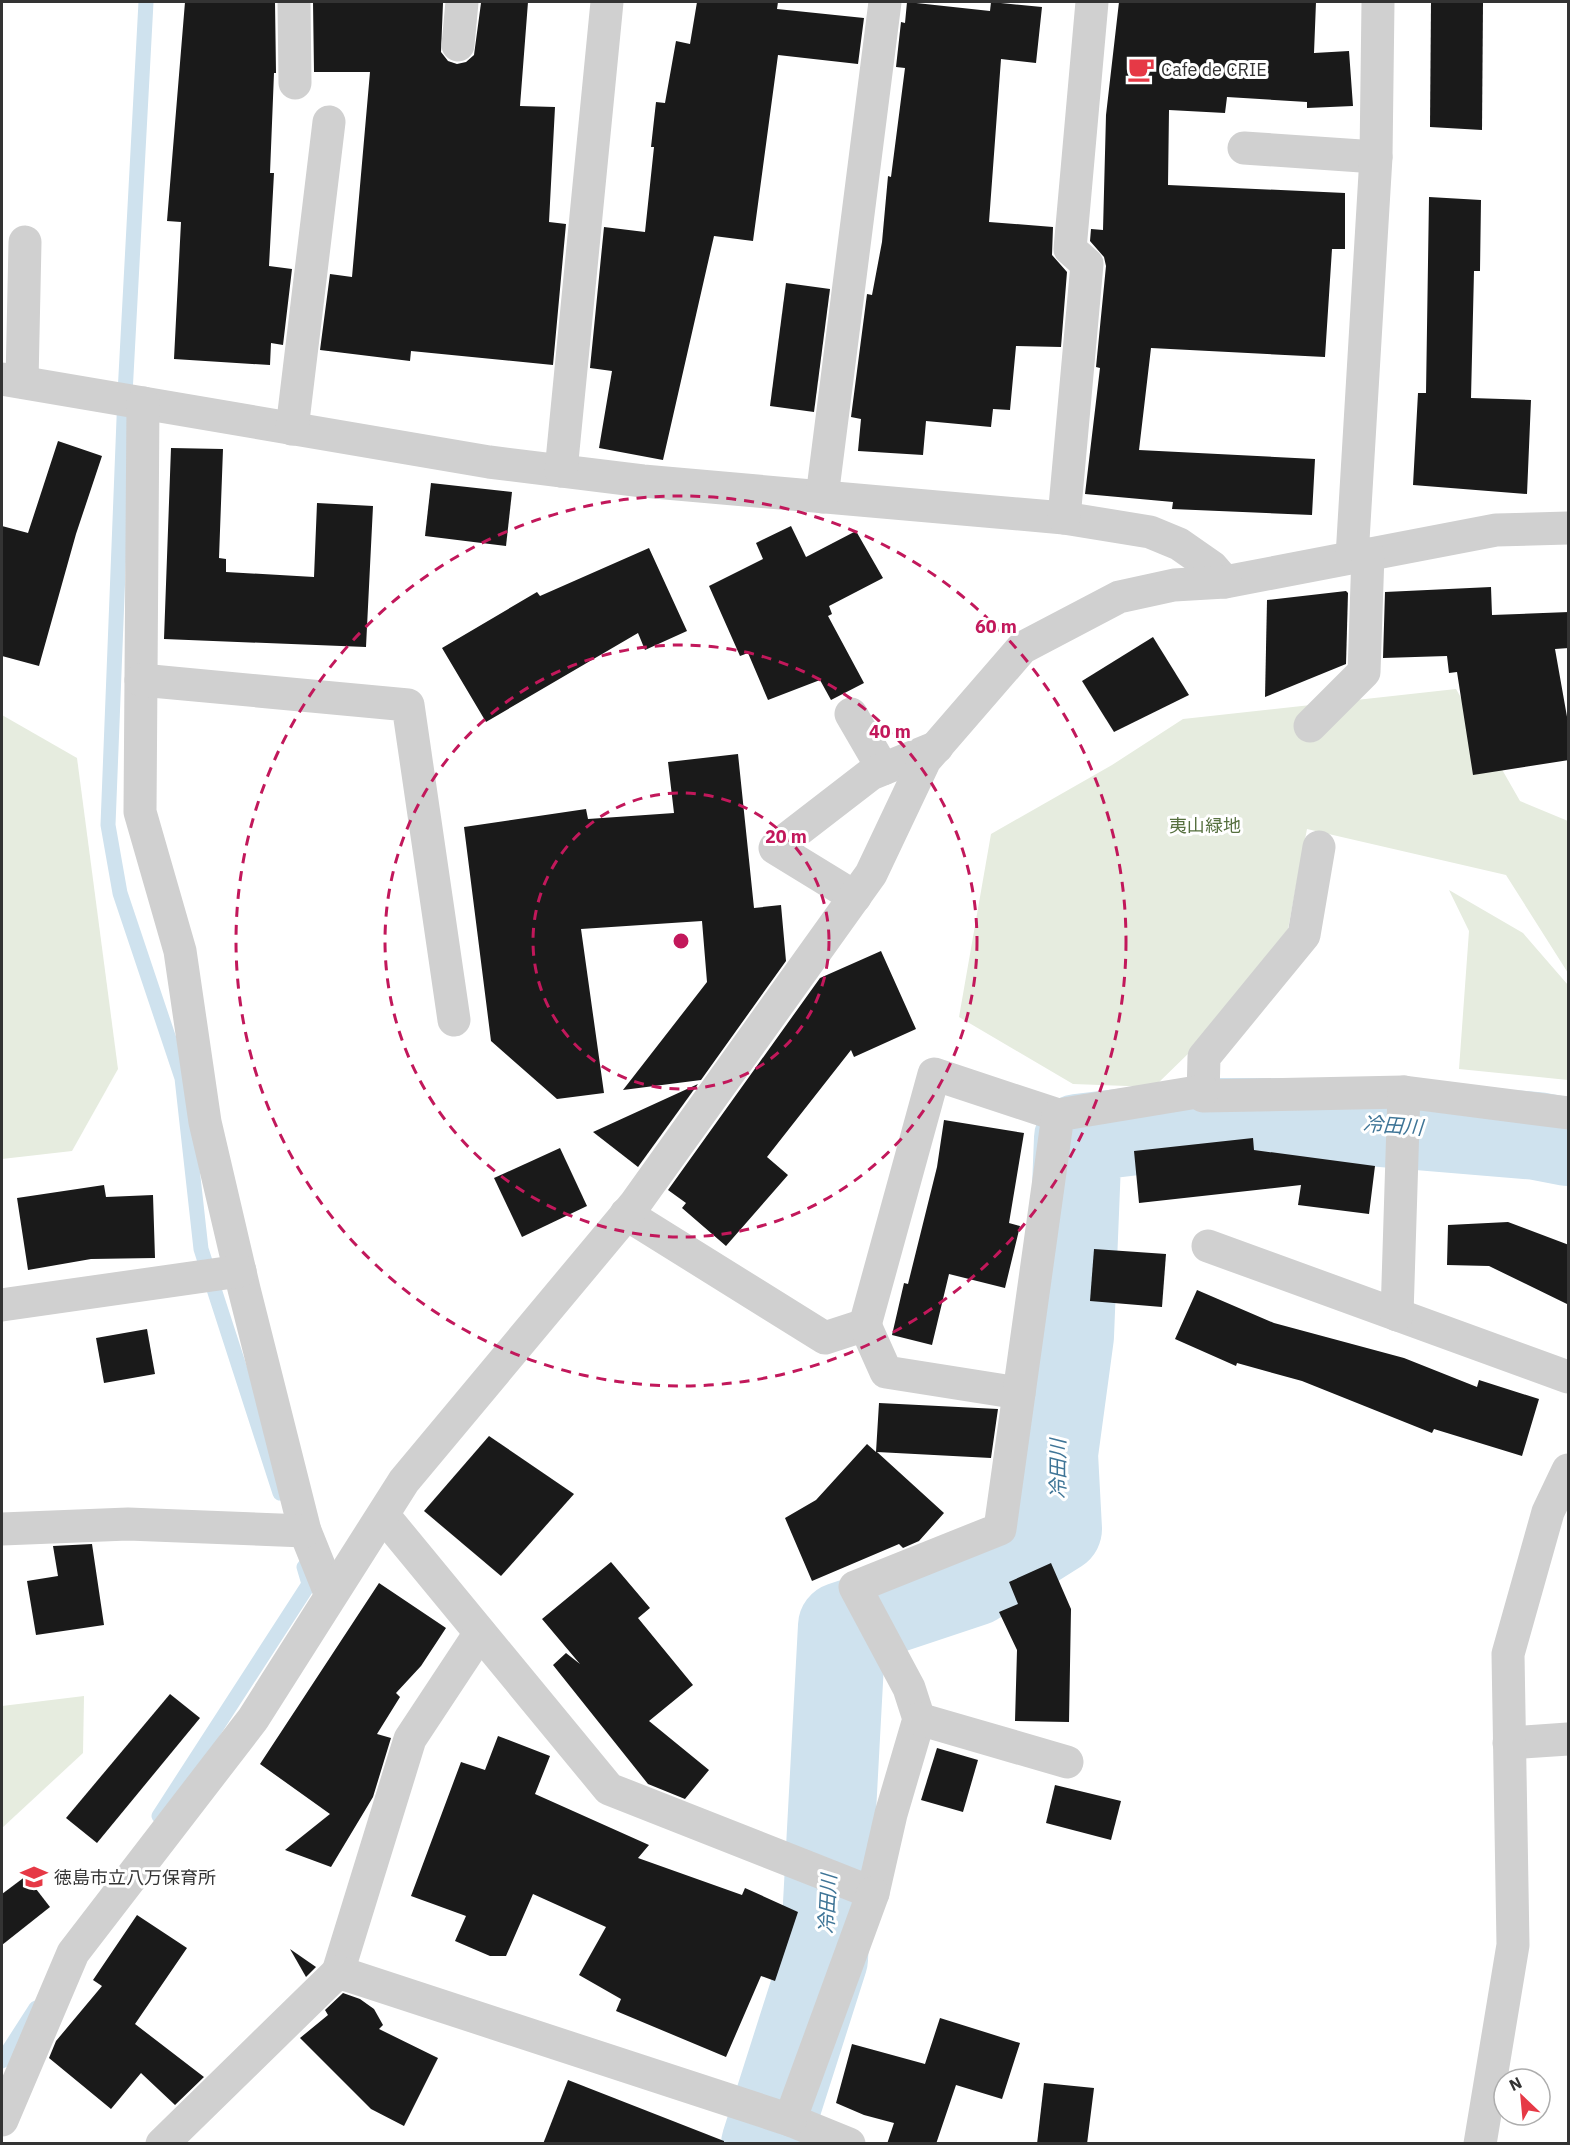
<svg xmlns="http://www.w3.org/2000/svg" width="1570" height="2145" font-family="'IBM Plex Sans','Noto Sans JP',sans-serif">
<rect width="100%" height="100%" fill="#fff"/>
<g fill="#e6ecdf">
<polygon points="1456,689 1520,801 1568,821 1568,973 1506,875 1307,829 1288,929 1193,1049 1154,1087 1073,1084 959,1017 991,834 1112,765 1183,719"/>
<polygon points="2,715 77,758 118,1069 72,1151 2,1159"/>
<polygon points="1449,890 1523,933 1568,985 1568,1080 1459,1069 1469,931"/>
<polygon points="84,1696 83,1753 2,1828 2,1706"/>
</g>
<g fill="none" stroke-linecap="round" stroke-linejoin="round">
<g stroke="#cfe2ee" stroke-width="15">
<polyline points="146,2 125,394 108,825 120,893 182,1078 201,1249 280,1493"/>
<polyline points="159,1816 309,1584 304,1567"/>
<polyline points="2,2061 36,2008"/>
</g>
<polyline stroke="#cfe2ee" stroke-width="88" points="765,2144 824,1959 842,1626 974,1582 1058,1529 1054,1454 1070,1336 1078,1138 1211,1122 1368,1122 1537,1136 1568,1142"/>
</g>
<g fill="#1a1a1a">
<polygon points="185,2 275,2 276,73 274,73 270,173 274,173 269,266 292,269 283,345 271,343 270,365 174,359 181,222 167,221"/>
<polygon points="313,2 443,3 441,52 448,61 457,64 466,62 474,55 481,3 528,2 520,106 555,107 549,222 566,224 553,365 411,351 410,361 320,350 330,274 352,277 370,72 314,72"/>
<polygon points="697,2 778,2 777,9 864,18 858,64 778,55 753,241 714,236 663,460 599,448 612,371 590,368 604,227 645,232 654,147 651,147 656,102 665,103 676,41 690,44"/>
<polygon points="907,2 990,11 991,2 1042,7 1036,63 1001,59 989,222 1053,227 1052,255 1067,272 1061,347 1016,346 1010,410 993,409 991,427 926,421 923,455 858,451 861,419 851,417 867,294 872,295 882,242 888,176 891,177 905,68 896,67 901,22 905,23"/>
<polygon points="1119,2 1316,2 1314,53 1349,51 1353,106 1307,108 1307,102 1227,97 1225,113 1169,110 1168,185 1345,193 1345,249 1332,249 1325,357 1151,348 1139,450 1315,459 1312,515 1172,509 1173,502 1085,494 1100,368 1096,367 1106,266 1104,257 1090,241 1091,229 1103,230 1106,115"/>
<polygon points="1431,2 1483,2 1482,130 1430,127"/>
<polygon points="1429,197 1481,200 1480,271 1474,271 1471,398 1531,400 1527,494 1413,485 1418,393 1426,393"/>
<polygon points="786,283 830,289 814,412 770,406"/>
<polygon points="58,441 102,456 76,534 39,666 2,656 2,526 28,533"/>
<polygon points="171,448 223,449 219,558 226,559 226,572 314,577 317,503 373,506 366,647 164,639"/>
<polygon points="431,483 512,492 506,546 425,536"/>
<polygon points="791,526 806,557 856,531 883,578 829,606 832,614 828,616 864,683 831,700 820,680 768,700 748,653 740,656 709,586 763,559 756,543"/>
<polygon points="649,548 687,631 645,650 638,633 486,722 442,648 537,592 540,596"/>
<polygon points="1491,587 1492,615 1569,612 1569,648 1555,649 1569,728 1569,760 1473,775 1457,672 1449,673 1447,656 1383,658 1385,592"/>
<polygon points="1346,591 1348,593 1346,664 1265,697 1267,600"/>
<polygon points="1153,637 1189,695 1114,732 1082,681"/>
<polygon points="738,754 754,908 781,905 786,961 701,1080 623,1090 707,982 702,921 581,929 604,1093 557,1099 491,1041 464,827 586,809 588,819 674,813 668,762"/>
<polygon points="881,951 916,1029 854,1057 851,1050 767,1157 788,1175 726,1246 682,1208 686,1203 668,1190 820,978"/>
<polygon points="698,1084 638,1167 593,1132"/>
<polygon points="944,1120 1024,1133 1009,1223 1020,1226 1005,1288 949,1274 932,1345 892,1335 904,1283 908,1284 937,1167"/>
<polygon points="1253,1138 1254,1150 1375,1166 1369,1214 1298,1205 1301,1185 1139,1203 1134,1151"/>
<polygon points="560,1148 587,1206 522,1237 494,1178"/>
<polygon points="104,1185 106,1197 153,1195 155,1258 91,1259 28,1270 17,1198"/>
<polygon points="1508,1222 1569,1245 1569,1305 1489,1266 1447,1265 1448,1225"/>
<polygon points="1094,1249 1166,1254 1162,1307 1090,1301"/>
<polygon points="1197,1290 1274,1323 1404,1358 1477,1387 1479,1380 1539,1399 1522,1456 1434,1429 1432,1433 1302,1381 1237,1363 1236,1366 1175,1339"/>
<polygon points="147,1329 155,1374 104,1383 96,1338"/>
<polygon points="879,1403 998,1409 991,1458 877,1452 944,1513 919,1541 903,1548 899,1544 812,1581 785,1518 816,1500 867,1444 876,1452"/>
<polygon points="489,1436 574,1494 501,1576 424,1511"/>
<polygon points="92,1544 104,1625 36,1635 27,1581 58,1576 53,1546"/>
<polygon points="611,1562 650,1608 638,1618 693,1685 649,1721 709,1770 685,1799 648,1784 553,1665 566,1653 580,1664 542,1619"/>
<polygon points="1051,1563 1071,1609 1069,1722 1015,1721 1017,1650 999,1612 1018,1604 1009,1582"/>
<polygon points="379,1583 446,1628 421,1666 396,1693 400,1697 377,1734 391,1738 373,1797 331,1867 285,1850 330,1814 260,1764"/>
<polygon points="170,1694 200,1718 97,1843 66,1818"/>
<polygon points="498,1736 550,1756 535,1794 649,1845 638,1858 742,1895 745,1888 798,1912 775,1981 761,1976 726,2057 616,2011 621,1999 579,1975 606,1927 533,1894 506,1956 490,1956 455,1941 466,1916 411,1896 461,1762 485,1770"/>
<polygon points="937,1748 978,1760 963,1812 921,1800"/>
<polygon points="1055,1785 1121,1801 1111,1840 1046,1823"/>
<polygon points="26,1876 50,1907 2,1945 2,1894"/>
<polygon points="137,1915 187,1948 135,2024 204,2077 175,2105 141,2073 111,2109 49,2058 56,2041 102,1986 93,1980"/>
<polygon points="290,1949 316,1967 306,1977"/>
<polygon points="343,1993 360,1999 374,2009 383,2025 379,2029 438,2058 404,2126 371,2109 300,2038 328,2015 325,2010"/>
<polygon points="940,2018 1020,2043 1002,2099 956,2085 936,2144 887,2144 894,2123 864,2115 836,2103 852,2044 925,2064"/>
<polygon points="568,2080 724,2141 724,2144 543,2144"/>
<polygon points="1044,2083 1094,2088 1087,2144 1037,2144"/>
</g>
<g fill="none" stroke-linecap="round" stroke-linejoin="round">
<g stroke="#d0d0d0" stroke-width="33">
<polyline points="294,2 295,83"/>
<polyline points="458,45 462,2"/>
<polyline points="1244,148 1376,157"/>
<polyline points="2,379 489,462 643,481 1064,518 1150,532 1179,544 1212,567 1225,582 1496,530 1568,528"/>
<polyline points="22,382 25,242"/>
<polyline points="143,403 140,812 180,951 205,1122 244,1289 305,1531 330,1593"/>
<polyline points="292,429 329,122"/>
<polyline points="561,471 607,2"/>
<polyline points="822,497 885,2"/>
<polyline points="1064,518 1087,264 1070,249 1092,2"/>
<polyline points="1352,557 1376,157 1378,2"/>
<polyline points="141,680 408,705 454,1020"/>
<polyline points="851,714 883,769"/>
<polyline points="1310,726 1364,672 1368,554"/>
<polyline points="1319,847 1304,935 1204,1057 1203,1096 1404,1092"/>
<polyline points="855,897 775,848 871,774 937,747"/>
<polyline points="626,1214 825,1338 865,1325 934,1074 1058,1115"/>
<polyline points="1208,1246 1568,1377"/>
<polyline points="2,1305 240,1271"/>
<polyline points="1397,1315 1404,1092 1568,1113"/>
<polyline points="865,1325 886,1372 1019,1393"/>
<polyline points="384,1516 609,1789 873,1893 891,1814 919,1719 909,1688 855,1587 1000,1529 1058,1115 1203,1091"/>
<polyline points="2,1529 128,1524 305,1531"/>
<polyline points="919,1719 1067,1762"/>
<polyline points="1509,1743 1568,1739"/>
<polyline points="338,1972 410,1739 480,1633"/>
<polyline points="2,2120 73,1953 253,1719 404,1481 635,1204 871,874 925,760 1022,648 1119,597 1174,585 1225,582"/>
<polyline points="790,2120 849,2144"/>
<polyline points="162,2144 338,1972 790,2120 873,1893"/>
<polyline points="1480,2144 1513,1945 1508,1654 1548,1512 1568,1470"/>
</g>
</g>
<g fill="none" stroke="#c2185b" stroke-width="3" stroke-dasharray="10 8">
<circle cx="681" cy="941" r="148"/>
<circle cx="681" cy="941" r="296"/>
<circle cx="681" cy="941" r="445"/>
</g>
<defs>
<symbol id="cafe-bare" viewBox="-9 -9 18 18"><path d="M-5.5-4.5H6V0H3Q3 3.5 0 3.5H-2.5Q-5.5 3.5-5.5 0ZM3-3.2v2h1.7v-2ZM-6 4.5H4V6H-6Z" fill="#e63946" stroke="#fff" stroke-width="2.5" paint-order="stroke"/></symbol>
<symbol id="school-bare" viewBox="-9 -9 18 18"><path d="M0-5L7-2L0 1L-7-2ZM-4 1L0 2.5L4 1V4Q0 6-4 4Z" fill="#e63946" stroke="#fff" stroke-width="2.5" paint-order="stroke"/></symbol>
</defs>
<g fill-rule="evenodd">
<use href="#cafe-bare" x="1122" y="50" width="38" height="38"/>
<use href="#school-bare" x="15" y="1858" width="38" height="38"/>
</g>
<g text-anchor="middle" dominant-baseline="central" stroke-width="6" stroke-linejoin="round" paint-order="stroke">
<g font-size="18" fill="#333" stroke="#fff" text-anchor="start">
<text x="1161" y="69">Cafe de CRIE</text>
<text x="54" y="1877">徳島市立八万保育所</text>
</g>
<g font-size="18" fill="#56703f" stroke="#fff">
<text x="1205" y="825">夷山緑地</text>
</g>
<g font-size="20" font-style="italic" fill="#3f7597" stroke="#fff">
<text transform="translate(1393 1125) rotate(4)">冷田川</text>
<text transform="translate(1057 1469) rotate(-90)">冷田川</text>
<text transform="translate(827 1904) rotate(-87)">冷田川</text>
</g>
</g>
<circle cx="681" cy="941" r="9" fill="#c2185b" stroke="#fff" stroke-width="3"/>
<g font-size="18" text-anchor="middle" font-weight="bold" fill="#c2185b" stroke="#fff" stroke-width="6" stroke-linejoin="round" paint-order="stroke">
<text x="996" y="633">60 m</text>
<text x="890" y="738">40 m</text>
<text x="786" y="843">20 m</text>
</g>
<rect width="1570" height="2145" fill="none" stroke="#333333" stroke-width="6"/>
<g transform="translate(1522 2097) rotate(334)"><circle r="28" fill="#ffffff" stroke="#adadad" stroke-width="1.5"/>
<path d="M0-4.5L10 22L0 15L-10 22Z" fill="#e63946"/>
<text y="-9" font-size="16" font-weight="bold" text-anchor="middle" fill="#333333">N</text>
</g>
</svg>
